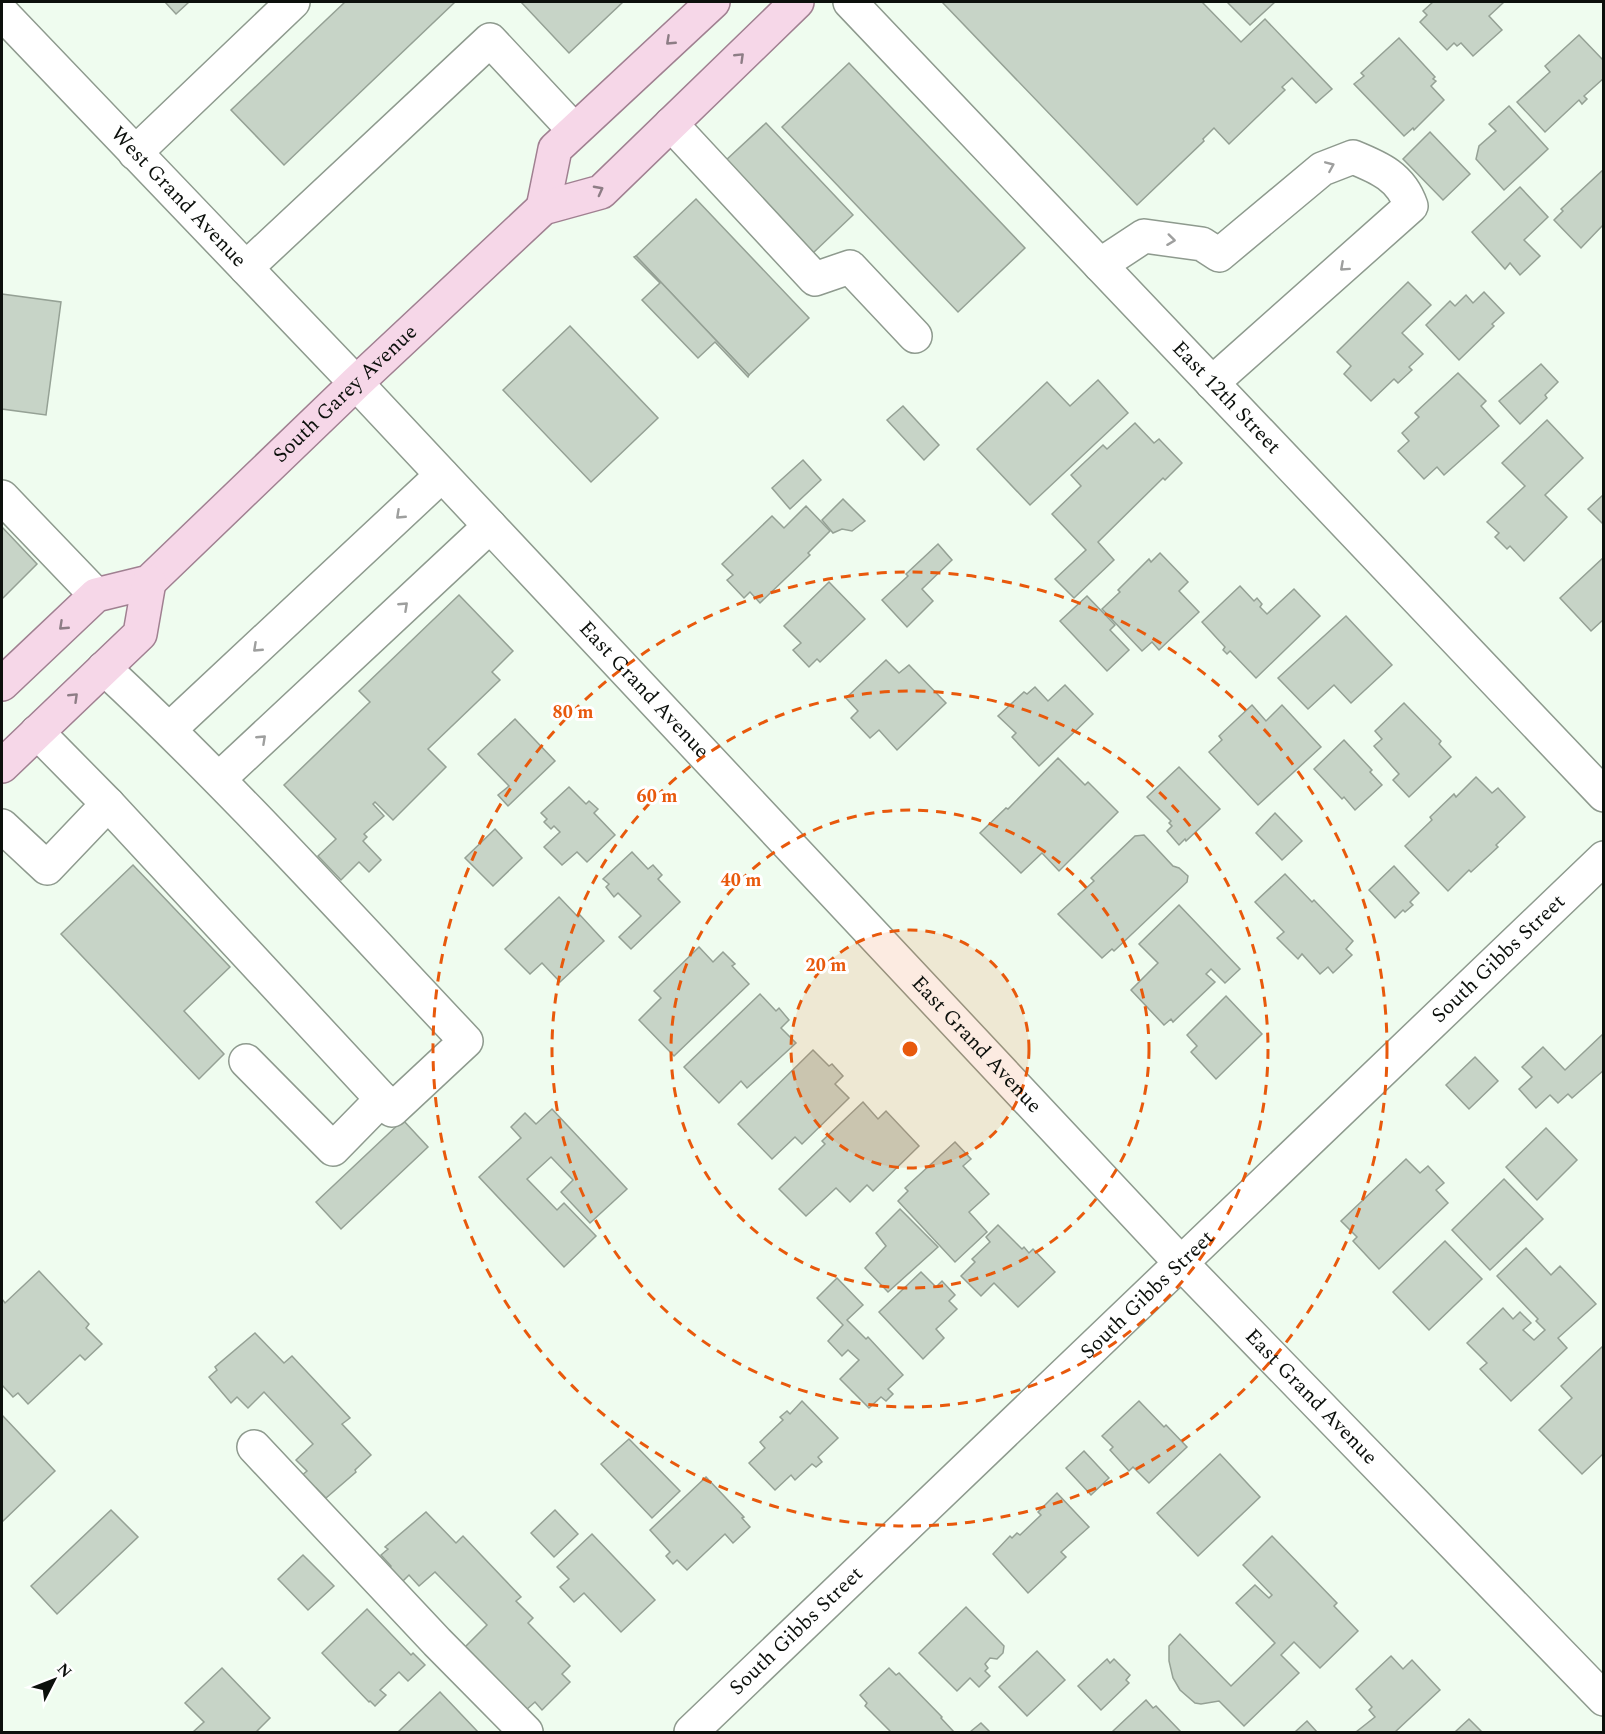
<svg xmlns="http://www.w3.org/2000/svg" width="1605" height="1734" font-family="Spectral,serif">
<rect width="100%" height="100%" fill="#effcef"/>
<g fill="#c7d4c7" stroke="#95a195" stroke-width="1.5">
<polygon points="165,2 189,2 176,14"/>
<polygon points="345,2 455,2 284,165 231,110"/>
<polygon points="521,2 623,2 569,53"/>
<polygon points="942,2 1202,2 1241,42 1265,19 1332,89 1316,103 1292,78 1282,87 1285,90 1229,144 1214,128 1203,139 1204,141 1137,205"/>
<polygon points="1227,2 1275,2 1250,25"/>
<polygon points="1433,2 1504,2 1489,16 1502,30 1473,56 1461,43 1457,46 1454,43 1447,50 1420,22 1427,15 1423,11"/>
<polygon points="1579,35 1604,61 1604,78 1584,96 1587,99 1582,104 1579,100 1545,132 1517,102 1550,72 1545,66"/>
<polygon points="1399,38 1435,77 1433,79 1436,81 1431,86 1444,100 1414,130 1413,128 1404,136 1354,84 1364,76 1361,73"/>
<polygon points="849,63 1025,248 958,312 782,127"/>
<polygon points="1509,106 1548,149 1504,190 1476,159 1479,146 1496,131 1489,124"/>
<polygon points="766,123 853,215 813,253 725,161"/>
<polygon points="1430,132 1470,174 1443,200 1403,159"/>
<polygon points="1604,169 1604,224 1581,248 1554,220 1563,211 1561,209"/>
<polygon points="1520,187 1548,217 1524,240 1540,256 1520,275 1510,263 1505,269 1472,232"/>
<polygon points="696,199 809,318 749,375 636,256"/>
<polygon points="636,256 749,375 748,377 715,342 698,358 642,300 660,283 634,257"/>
<polygon points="1408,282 1431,305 1402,333 1423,354 1409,367 1412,370 1398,383 1394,379 1371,401 1344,374 1351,366 1337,352"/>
<polygon points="1484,292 1504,313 1492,324 1494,326 1459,360 1426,325 1450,301 1455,306 1466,295 1473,303"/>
<polygon points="2,294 61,302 46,415 2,409"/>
<polygon points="570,326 658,418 591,482 503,390"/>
<polygon points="1541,364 1558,382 1545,395 1547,398 1520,424 1499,401"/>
<polygon points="1458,373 1486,401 1481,406 1499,426 1444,475 1437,467 1424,479 1398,451 1409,441 1402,433 1419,417 1415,413"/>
<polygon points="1098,380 1128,413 1030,505 977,449 1047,382 1070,406"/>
<polygon points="903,406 939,445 924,460 887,420"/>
<polygon points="1547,420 1583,458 1545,495 1567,517 1524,561 1510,546 1507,549 1495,537 1499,533 1487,522 1525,486 1502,463"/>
<polygon points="1135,423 1154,443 1159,439 1182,463 1165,480 1163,478 1098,542 1114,560 1074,598 1055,579 1086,550 1052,514 1081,486 1071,475 1103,445 1107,449"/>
<polygon points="803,460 821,480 790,509 772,488"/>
<polygon points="1603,495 1604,495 1604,525 1588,509"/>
<polygon points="843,499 865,521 852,531 842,529 833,533 822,520"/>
<polygon points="806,506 830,531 808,553 810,555 760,603 750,592 744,598 727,580 733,575 722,564 772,516 784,528"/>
<polygon points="2,527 37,564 2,599"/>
<polygon points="938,544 952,560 922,589 933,601 907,627 882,600 908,576 906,574"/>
<polygon points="1160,553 1188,582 1179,591 1199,612 1159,650 1152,642 1142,651 1102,609 1120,592 1118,590 1149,559 1151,562"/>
<polygon points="1604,557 1604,619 1591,631 1560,598"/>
<polygon points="829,582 865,619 820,662 817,659 809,667 793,650 801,643 784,626"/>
<polygon points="1240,586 1254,601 1257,598 1262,604 1260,607 1267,614 1294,589 1320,616 1256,678 1230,651 1227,654 1223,650 1225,647 1202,622"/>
<polygon points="459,595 513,651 492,672 500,680 428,749 446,767 393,820 375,802 373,804 384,816 364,834 367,837 363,841 381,860 369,872 359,862 341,880 318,856 336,839 284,785 370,702 359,691"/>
<polygon points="1087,596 1115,625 1110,630 1129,650 1107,671 1060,621"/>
<polygon points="1346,616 1392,665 1351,703 1334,685 1308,709 1278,678"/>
<polygon points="886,660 899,673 909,665 946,703 897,750 879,730 870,738 851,718 858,711 846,698"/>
<polygon points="1065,685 1093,714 1039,766 1012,737 1016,733 998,716 1024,692 1027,694 1035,687 1048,701"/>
<polygon points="1404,703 1441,741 1439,744 1451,757 1409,797 1393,780 1399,774 1374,746 1382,739 1375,731"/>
<polygon points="1252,705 1266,721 1282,705 1321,747 1258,805 1209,752 1222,740 1219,736"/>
<polygon points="515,719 555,761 508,806 498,795 509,786 478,754"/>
<polygon points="1344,740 1372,770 1370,772 1382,785 1355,810 1344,797 1342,799 1314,769"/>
<polygon points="1058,758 1085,785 1088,782 1118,812 1059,871 1042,853 1021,873 980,833 1006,808 1008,809"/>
<polygon points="1179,767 1220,809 1186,841 1185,839 1179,845 1167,831 1172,826 1169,823 1171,821 1147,797"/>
<polygon points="1476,777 1492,793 1498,788 1525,817 1496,845 1498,847 1471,872 1469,870 1448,891 1405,846 1432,820 1430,817 1454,794 1456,797"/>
<polygon points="569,787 586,804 589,801 598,809 594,813 615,835 587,862 577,852 562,865 544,847 560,832 554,826 551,829 544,822 547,819 541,813"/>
<polygon points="1275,813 1302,841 1282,860 1256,833"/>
<polygon points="495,829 522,858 493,886 465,858"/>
<polygon points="1144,835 1173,866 1179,868 1188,876 1187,882 1114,951 1112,949 1102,958 1058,914 1094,881 1091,878 1135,836"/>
<polygon points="632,852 648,869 653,865 662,875 658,879 680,902 631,949 619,937 641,916 618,893 614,897 606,887 609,884 603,879"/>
<polygon points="133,865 230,967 184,1011 224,1054 199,1079 61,934"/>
<polygon points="1394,866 1419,893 1410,902 1413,905 1405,912 1403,910 1395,918 1369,890"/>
<polygon points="1285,874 1312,902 1314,900 1353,941 1346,949 1352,955 1333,973 1328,967 1320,974 1302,954 1298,959 1277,938 1284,932 1255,902"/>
<polygon points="559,897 578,917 580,915 604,941 560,982 542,963 530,974 505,949"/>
<polygon points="1179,905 1240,969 1225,983 1211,969 1206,974 1215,982 1173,1022 1171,1019 1164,1025 1131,990 1158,963 1139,944"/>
<polygon points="699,947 713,962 723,952 735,964 732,966 749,984 674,1056 639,1020 661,998 654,991"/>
<polygon points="760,994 776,1011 779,1008 789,1020 781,1028 796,1043 747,1088 741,1081 719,1103 684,1067"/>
<polygon points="1226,996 1262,1034 1216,1079 1191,1052 1197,1046 1187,1035"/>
<polygon points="1604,1033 1604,1070 1572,1098 1568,1094 1558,1103 1550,1095 1536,1108 1519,1089 1532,1077 1522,1067 1543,1047 1565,1070"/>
<polygon points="813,1050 829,1066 832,1064 843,1076 835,1084 849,1098 802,1144 795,1137 772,1159 738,1124"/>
<polygon points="1475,1057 1498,1081 1469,1109 1446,1085"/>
<polygon points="863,1102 878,1119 886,1111 919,1146 873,1191 867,1185 850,1202 836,1188 806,1216 779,1189 825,1144 822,1141"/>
<polygon points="552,1109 627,1189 590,1223 561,1192 573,1180 551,1157 527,1179 557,1210 564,1203 596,1236 564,1267 479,1177 521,1138 511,1127 525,1113 536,1124"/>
<polygon points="403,1120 428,1147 341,1229 316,1202"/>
<polygon points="1546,1128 1577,1160 1537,1200 1506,1167"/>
<polygon points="955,1142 971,1159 963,1166 989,1194 969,1212 987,1232 955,1262 898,1201 908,1191 905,1188"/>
<polygon points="1406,1159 1420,1173 1428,1166 1444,1183 1436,1190 1448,1203 1379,1269 1353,1241 1357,1237 1341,1221"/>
<polygon points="1504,1179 1543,1219 1490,1270 1452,1230"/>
<polygon points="900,1209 938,1247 888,1292 865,1268 886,1246 876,1233"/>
<polygon points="998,1225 1022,1249 1024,1247 1029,1253 1033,1249 1055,1272 1018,1307 994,1283 981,1296 961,1276 975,1262 972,1259 990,1242 986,1237"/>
<polygon points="1445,1241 1482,1279 1429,1330 1393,1292"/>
<polygon points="1526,1248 1551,1275 1560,1266 1596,1304 1558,1338 1567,1348 1511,1401 1480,1369 1487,1363 1467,1343 1503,1308 1513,1319 1520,1312 1531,1323 1523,1330 1534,1340 1545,1330 1536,1321 1538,1319 1497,1276"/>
<polygon points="39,1271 89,1324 86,1328 102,1344 85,1360 80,1355 28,1404 18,1393 13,1397 2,1385 2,1299 5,1303"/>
<polygon points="921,1272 936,1287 942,1281 955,1295 949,1301 957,1309 936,1329 944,1338 923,1359 879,1312"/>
<polygon points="837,1278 863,1305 847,1320 866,1339 868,1337 903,1375 888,1389 893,1394 886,1401 881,1397 869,1408 840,1379 859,1360 848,1350 842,1356 828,1341 843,1325 817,1298"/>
<polygon points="255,1333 284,1363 292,1356 350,1418 342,1424 371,1455 355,1470 356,1472 326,1498 316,1488 313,1490 301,1476 307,1471 296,1460 313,1444 264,1392 248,1408 237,1397 231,1403 209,1377 217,1370 215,1367"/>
<polygon points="1604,1345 1604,1453 1582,1474 1539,1430 1572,1398 1561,1386"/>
<polygon points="802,1401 838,1438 818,1457 822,1462 816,1467 812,1464 795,1480 791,1475 775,1490 749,1463 765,1448 760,1442 783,1420 780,1417 787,1411 790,1414"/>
<polygon points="1139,1401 1164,1427 1166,1425 1187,1447 1149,1483 1133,1467 1129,1471 1110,1450 1113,1447 1102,1436"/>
<polygon points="2,1415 55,1471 2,1522"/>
<polygon points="629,1439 680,1491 652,1518 601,1464"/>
<polygon points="1084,1451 1109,1478 1091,1495 1066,1468"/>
<polygon points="1220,1454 1260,1497 1198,1556 1157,1513"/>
<polygon points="706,1477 744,1517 742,1518 750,1527 733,1543 725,1534 687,1570 677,1560 673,1564 666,1556 670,1552 650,1530"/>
<polygon points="1057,1493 1089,1527 1061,1552 1066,1557 1028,1593 993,1554 1010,1536 1012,1538 1017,1533 1020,1535 1041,1515 1038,1512"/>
<polygon points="111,1510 138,1537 57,1614 31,1586"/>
<polygon points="555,1510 578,1534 554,1557 531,1533"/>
<polygon points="426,1512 456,1543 463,1536 521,1597 516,1601 533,1618 528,1623 570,1666 562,1674 570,1682 542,1710 535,1702 526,1710 465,1647 487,1625 435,1572 419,1586 409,1575 402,1582 388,1568 391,1566 381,1555 388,1549 385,1547"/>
<polygon points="592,1534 655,1600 621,1632 584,1593 574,1602 560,1587 569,1579 557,1567"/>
<polygon points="1272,1536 1337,1603 1334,1606 1358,1631 1320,1668 1294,1642 1281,1655 1299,1673 1244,1726 1219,1701 1201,1704 1195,1703 1180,1690 1173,1678 1169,1661 1169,1646 1180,1634 1231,1686 1275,1643 1236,1603 1255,1585 1269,1598 1272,1595 1243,1565"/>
<polygon points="303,1555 334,1586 308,1610 278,1579"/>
<polygon points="966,1607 1004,1646 1003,1653 997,1659 990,1658 985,1664 988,1668 985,1671 990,1676 979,1687 970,1678 957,1691 919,1653"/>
<polygon points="367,1609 411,1655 413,1653 425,1665 408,1681 399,1672 380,1690 386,1695 375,1706 370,1701 369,1702 322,1653"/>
<polygon points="1037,1651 1065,1680 1027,1716 999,1687"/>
<polygon points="1391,1656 1403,1669 1412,1660 1440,1690 1395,1732 1356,1732 1375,1717 1369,1710 1372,1707 1356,1689"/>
<polygon points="1107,1659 1110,1663 1114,1659 1130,1675 1126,1680 1129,1683 1101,1710 1078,1686"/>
<polygon points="222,1668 270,1718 257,1731 259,1732 193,1732 204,1722 185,1703"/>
<polygon points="889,1668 896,1675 899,1673 942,1717 941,1718 954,1732 891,1732 865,1706 867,1703 860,1695"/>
<polygon points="440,1692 478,1732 398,1732"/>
<polygon points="1146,1700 1153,1708 1156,1706 1181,1732 1112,1732"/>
<polygon points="1469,1719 1482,1732 1455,1732"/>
<polygon points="1307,1721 1317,1732 1295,1732"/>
<polygon points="981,1723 990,1732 970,1732"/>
</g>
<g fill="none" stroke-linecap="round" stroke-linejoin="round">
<defs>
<g id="minor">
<path id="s1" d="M850,2L1604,795"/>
<path id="s2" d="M2,13L356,383L1181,1263L1604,1699"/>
<polyline points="671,124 815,279 850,267 915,336"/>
<polyline points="135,153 293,2"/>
<path d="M1100,265L1144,236L1202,244L1219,255L1322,169L1353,157C1380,168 1401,177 1411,206L1212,383"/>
<polyline points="246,268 490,40 574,130"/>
<polyline points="2,497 96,595"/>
<polyline points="170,729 442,475"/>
<polyline points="37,732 108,804"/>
<polyline points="219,779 490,526"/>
<path d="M2,826L47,868L108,804L392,1110L466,1041C347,915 231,786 104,668"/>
<polyline points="246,1061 333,1149 382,1099"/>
<polyline points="254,1447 437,1642 526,1732"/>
<path id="s3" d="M691,1732L1604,858"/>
</g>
<g id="major">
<polyline points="543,208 555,149 713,2"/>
<path id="s4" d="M2,684L96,595L149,582L356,383L543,208L601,192L797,2"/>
<polyline points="2,766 140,634 149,582"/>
</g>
</defs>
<use href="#minor" stroke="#8e9a8e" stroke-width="36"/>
<use href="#major" stroke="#a08091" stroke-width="36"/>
<use href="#minor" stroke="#fff" stroke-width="33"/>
<use href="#major" stroke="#f6d7e8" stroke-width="33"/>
</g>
<defs><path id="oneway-chevron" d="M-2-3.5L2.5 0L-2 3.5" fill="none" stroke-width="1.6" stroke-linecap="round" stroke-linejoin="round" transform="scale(1.5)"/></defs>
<g stroke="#8d7d85">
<use href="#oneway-chevron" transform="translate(670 41) rotate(137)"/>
<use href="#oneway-chevron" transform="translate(740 57) rotate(-44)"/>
<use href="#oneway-chevron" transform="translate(599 190) rotate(-28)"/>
<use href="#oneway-chevron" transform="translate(63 626) rotate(137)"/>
<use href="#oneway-chevron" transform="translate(74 697) rotate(-44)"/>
</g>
<g stroke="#9e9f9e">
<use href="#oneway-chevron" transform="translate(1330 166) rotate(-23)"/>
<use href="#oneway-chevron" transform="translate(1171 240) rotate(7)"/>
<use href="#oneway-chevron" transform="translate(1344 267) rotate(138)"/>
<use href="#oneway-chevron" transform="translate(400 515) rotate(137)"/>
<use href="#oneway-chevron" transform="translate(404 606) rotate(-43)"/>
<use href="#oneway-chevron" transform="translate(257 648) rotate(137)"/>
<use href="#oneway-chevron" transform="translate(262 739) rotate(-43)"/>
</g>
<circle cx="910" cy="1049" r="119" fill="#e8590c" fill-opacity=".12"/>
<g fill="none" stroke="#e8590c" stroke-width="3" stroke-dasharray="10 8">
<circle cx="910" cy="1049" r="119"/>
<circle cx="910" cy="1049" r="239"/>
<circle cx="910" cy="1049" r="358"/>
<circle cx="910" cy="1049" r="477"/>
</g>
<g text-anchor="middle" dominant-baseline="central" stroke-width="6" stroke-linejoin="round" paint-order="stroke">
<g font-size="21" fill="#0c100c" stroke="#fff">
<text stroke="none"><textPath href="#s2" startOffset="255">West Grand Avenue</textPath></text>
<text stroke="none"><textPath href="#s4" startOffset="456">South Garey Avenue</textPath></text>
<text stroke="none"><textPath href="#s1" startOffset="546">East 12th Street</textPath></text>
<text stroke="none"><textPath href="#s2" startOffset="933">East Grand Avenue</textPath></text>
<text stroke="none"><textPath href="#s3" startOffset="1118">South Gibbs Street</textPath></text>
<text stroke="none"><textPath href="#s2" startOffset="1419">East Grand Avenue</textPath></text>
<text stroke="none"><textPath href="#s3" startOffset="632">South Gibbs Street</textPath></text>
<text stroke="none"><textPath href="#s2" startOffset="1905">East Grand Avenue</textPath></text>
<text stroke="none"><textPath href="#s3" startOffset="146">South Gibbs Street</textPath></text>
</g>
</g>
<circle cx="910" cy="1049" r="9" fill="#e8590c" stroke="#fff" stroke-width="3"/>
<g font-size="18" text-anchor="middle" font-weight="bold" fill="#e8590c" stroke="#fff" stroke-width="6" stroke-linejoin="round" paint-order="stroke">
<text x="573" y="718">80 m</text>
<text x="657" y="802">60 m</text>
<text x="741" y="886">40 m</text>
<text x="826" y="971">20 m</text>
</g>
<rect width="1605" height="1734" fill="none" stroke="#0c100c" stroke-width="6"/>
<g transform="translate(54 1680) rotate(48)" stroke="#ffffff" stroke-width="4.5" paint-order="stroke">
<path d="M0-4.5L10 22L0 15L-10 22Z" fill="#0c100c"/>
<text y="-9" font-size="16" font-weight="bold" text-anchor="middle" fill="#0c100c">N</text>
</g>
</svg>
